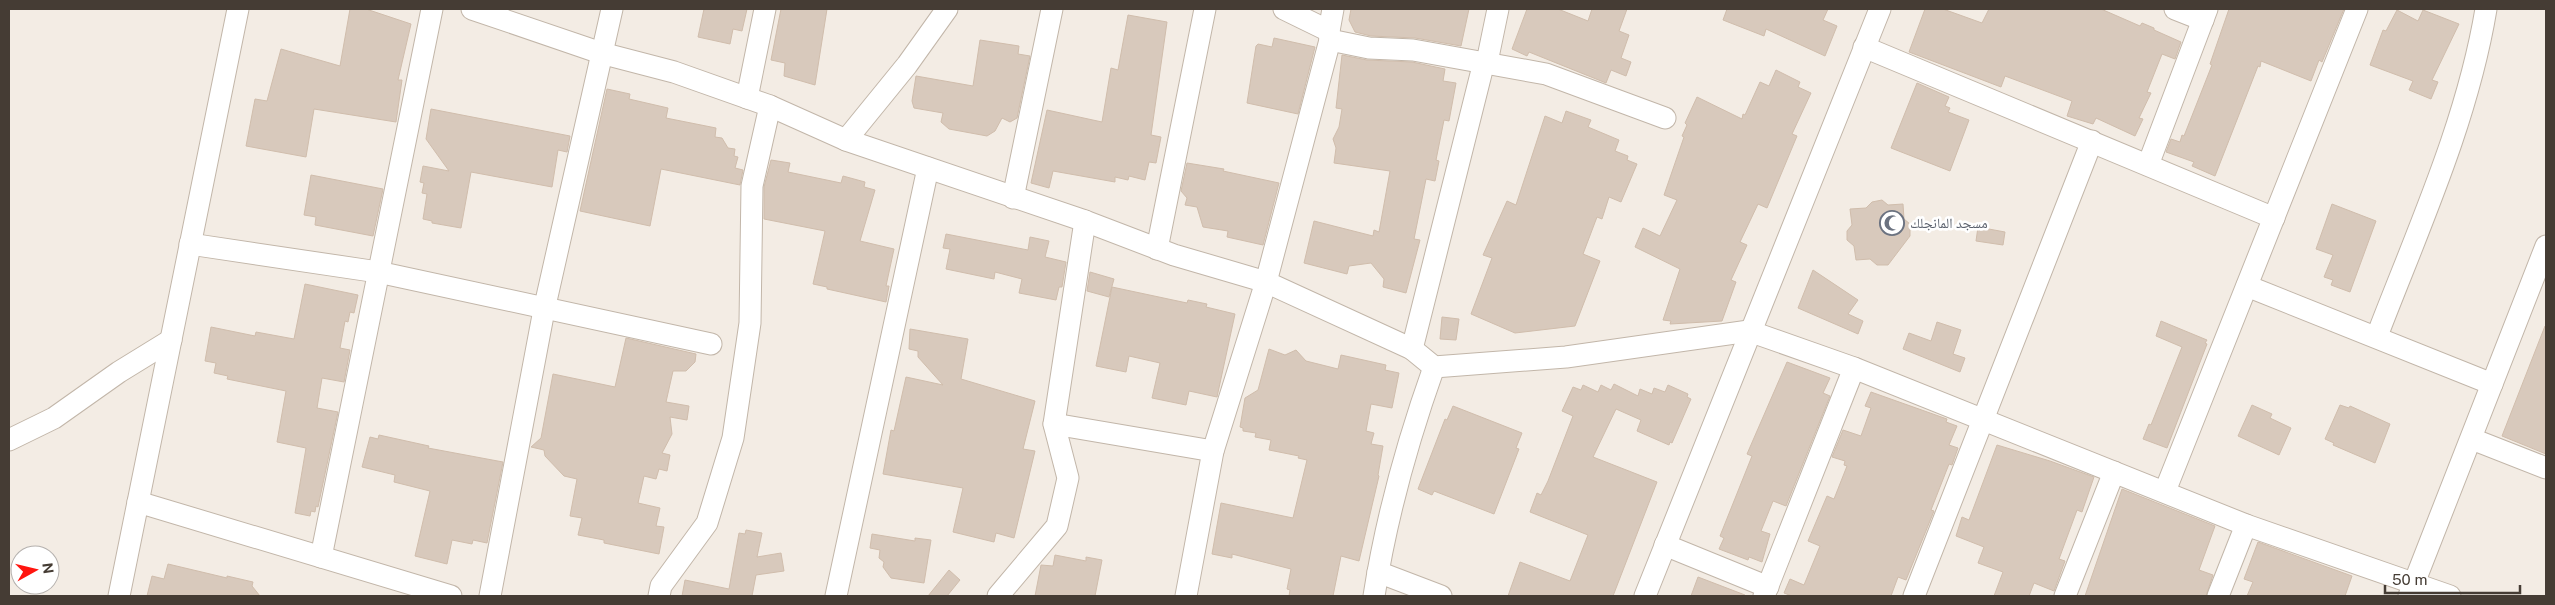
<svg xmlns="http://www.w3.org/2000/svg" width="2555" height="605" font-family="'Public Sans','Noto Naskh Arabic',sans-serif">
<rect width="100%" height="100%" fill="#f3ece4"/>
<g fill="#d8c9bc" stroke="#d0bdac">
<polygon points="350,9 366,9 411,24 398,80 402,80 396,122 314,109 306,157 246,146 255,99 267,101 281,49 340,66"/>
<polygon points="704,9 747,9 742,31 733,29 730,44 698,37"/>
<polygon points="781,9 827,9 815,85 784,76 785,63 771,60"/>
<polygon points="1351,9 1469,9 1461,46 1415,38 1371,36 1355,32 1349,20"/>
<polygon points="1527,9 1558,9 1588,21 1592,9 1627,9 1619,31 1629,35 1621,58 1631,62 1626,76 1611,70 1606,83 1529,52 1527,56 1512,49"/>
<polygon points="1727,9 1828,9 1823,20 1837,26 1825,56 1766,29 1764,36 1723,20"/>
<polygon points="1925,9 1943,9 1982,23 1989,9 2101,9 2140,26 2142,23 2154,28 2154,30 2181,42 2175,59 2162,54 2147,92 2151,93 2139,118 2143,119 2135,136 2096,118 2093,124 2067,116 2072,101 2005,76 2001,87 1909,52"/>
<polygon points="2229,9 2344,9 2322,62 2319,60 2311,81 2261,61 2260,67 2258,66 2215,176 2192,166 2194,162 2166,152 2171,139 2180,142 2182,135 2184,136 2212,65 2210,64"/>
<polygon points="2397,10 2418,21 2423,10 2459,24 2432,80 2438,82 2431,99 2409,90 2413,81 2370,65 2383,30 2386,31"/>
<polygon points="1128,15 1167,22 1151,135 1161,137 1156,163 1149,162 1145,180 1129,176 1128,180 1115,177 1115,182 1053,171 1049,188 1031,183 1047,110 1102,122 1111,68 1118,70"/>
<polygon points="1274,38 1315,47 1298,114 1247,103 1256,46 1258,44 1272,47"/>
<polygon points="980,40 1019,46 1018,54 1030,56 1017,118 1010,122 1002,118 995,131 987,136 949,129 941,122 943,113 914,108 912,101 916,76 973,86"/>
<polygon points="1342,55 1367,60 1412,62 1445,69 1443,81 1456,83 1449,121 1444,120 1436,160 1439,161 1435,181 1426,179 1414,239 1420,240 1406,293 1383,287 1384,279 1371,263 1349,266 1347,274 1304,263 1314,221 1373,236 1374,230 1379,232 1390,171 1334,163 1336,148 1333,139 1339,127 1342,109 1336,108"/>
<polygon points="1776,70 1800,82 1798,87 1811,93 1792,134 1797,136 1767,208 1758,204 1740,242 1747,245 1731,280 1736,282 1722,321 1670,324 1671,321 1663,320 1680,269 1635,247 1643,228 1660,236 1677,200 1664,195 1684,137 1682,136 1687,125 1685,123 1697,97 1742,119 1743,114 1745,115 1760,82 1769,86"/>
<polygon points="1917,83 1949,97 1945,106 1950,108 1948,112 1969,120 1950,171 1891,148"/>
<polygon points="607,89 630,94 629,99 668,108 666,118 716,128 715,137 722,138 728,148 735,149 734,156 738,157 735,168 743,170 740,185 661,169 650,226 580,211"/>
<polygon points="431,109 570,136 567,152 558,150 552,187 471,172 461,228 432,223 432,221 423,219 427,194 422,193 424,183 420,182 423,166 449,171 426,139"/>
<polygon points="1566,111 1591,120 1588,127 1619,140 1615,151 1628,156 1627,160 1637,164 1621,202 1609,197 1602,219 1597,217 1583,254 1600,261 1575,326 1515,333 1471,314 1492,258 1483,255 1507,201 1516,205 1545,116 1562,123"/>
<polygon points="771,160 790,163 788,172 841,183 843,176 865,182 864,187 875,190 860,241 894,249 886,286 889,286 886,302 827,289 827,287 813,284 825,231 764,219 764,187"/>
<polygon points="1187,163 1224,169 1223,171 1279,183 1263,245 1227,237 1228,231 1203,227 1197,207 1185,205 1187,198 1181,191"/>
<polygon points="311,175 383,189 373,236 315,225 316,217 304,215"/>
<polygon points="1882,200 1888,205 1903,204 1904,219 1910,224 1910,236 1888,265 1877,265 1870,259 1856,260 1854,246 1847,240 1847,231 1852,225 1850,209 1866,208 1872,202"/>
<polygon points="2332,204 2376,221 2350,292 2331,285 2333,280 2324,277 2333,255 2316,249"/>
<polygon points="1978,227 2005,232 2003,245 1976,241"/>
<polygon points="946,234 1028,250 1030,237 1049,241 1045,257 1066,262 1062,287 1059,287 1056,300 1019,293 1022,279 995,272 994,279 946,269 950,249 943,248"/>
<polygon points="1813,270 1858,300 1848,314 1863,321 1858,334 1798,308"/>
<polygon points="1090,272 1114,279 1109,297 1087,291"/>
<polygon points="305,284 358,295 354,313 350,312 348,322 345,321 340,348 350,350 344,382 322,378 317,408 338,412 318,507 316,506 315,512 311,511 310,516 295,513 306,448 277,442 286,391 227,379 228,376 214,373 216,363 205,361 211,327 255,336 256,332 294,339"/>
<polygon points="1112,287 1187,303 1188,300 1207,304 1206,307 1235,314 1217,397 1189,391 1186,405 1152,398 1160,363 1129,356 1126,372 1096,366"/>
<polygon points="1442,317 1459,319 1456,340 1440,339"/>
<polygon points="2161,321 2207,340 2205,343 2207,344 2167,448 2143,439 2149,424 2151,425 2182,347 2156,336"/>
<polygon points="1937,322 1961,330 1953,354 1965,358 1960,372 1903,349 1909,333 1931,341"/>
<polygon points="2545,326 2546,327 2546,454 2502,436"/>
<polygon points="910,329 968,339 961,379 1035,401 1023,449 1035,451 1014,538 996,533 994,542 953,532 963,488 883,474 891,430 894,431 906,377 943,385 918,357 918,351 909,349"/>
<polygon points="626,338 696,354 695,362 686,371 673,371 666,402 689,406 687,420 670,417 672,434 662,453 670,455 667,471 659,469 656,479 644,476 638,503 660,508 656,526 664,527 659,554 604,543 604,540 578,535 582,518 570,516 577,479 564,476 545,456 544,450 531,447 541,438 553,374 615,387"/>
<polygon points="1269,349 1285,355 1296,350 1306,361 1338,369 1341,355 1386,365 1385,370 1399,373 1392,408 1371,404 1366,431 1374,433 1371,444 1383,446 1378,475 1379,476 1359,561 1341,556 1333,596 1289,596 1290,590 1287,589 1291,569 1232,554 1232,558 1212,554 1221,503 1293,518 1307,460 1298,458 1299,456 1269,450 1271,440 1255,437 1256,433 1243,431 1243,428 1240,427 1245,398 1258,390"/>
<polygon points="1787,362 1830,378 1823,393 1830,396 1786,506 1773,501 1761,531 1770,534 1762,562 1749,557 1748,560 1719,549 1724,538 1720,536 1752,456 1747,454"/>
<polygon points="1614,384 1638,396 1640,389 1652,394 1654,388 1665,392 1668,385 1688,394 1687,397 1691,399 1672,443 1670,442 1669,445 1637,431 1641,420 1616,409 1593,457 1657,482 1613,596 1508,596 1520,562 1570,581 1588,535 1530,512 1537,493 1541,495 1548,481 1573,416 1562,411 1573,387 1581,390 1583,385 1598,392 1601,385 1611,390"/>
<polygon points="1871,392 1947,419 1946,422 1957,426 1949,445 1958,448 1952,465 1949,464 1931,510 1934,511 1906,580 1898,577 1891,596 1792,596 1784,593 1790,579 1804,585 1820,546 1808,541 1827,496 1834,499 1847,466 1844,465 1845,461 1832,457 1843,430 1861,436 1871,408 1865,406"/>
<polygon points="2252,405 2272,414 2270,418 2291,428 2279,455 2238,436"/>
<polygon points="2340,405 2349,408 2350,406 2390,424 2375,463 2333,445 2334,443 2325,439"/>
<polygon points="1453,406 1522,433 1516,448 1519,449 1494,514 1434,491 1432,495 1418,489 1445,419 1447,420"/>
<polygon points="379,435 429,446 428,448 503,462 487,543 473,540 472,544 452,540 447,564 415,556 430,491 394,482 395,475 362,467 370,437 378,439"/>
<polygon points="1997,445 2050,461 2094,477 2082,512 2077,510 2059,559 2065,561 2054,591 2034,583 2029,596 1994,596 2003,572 1978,563 1984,547 1956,536 1962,517 1969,520"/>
<polygon points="2122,489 2215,526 2199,570 2213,575 2206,596 2085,596"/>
<polygon points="746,530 762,533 757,557 781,553 784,571 756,575 752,596 682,596 685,580 729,589 739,533 745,534"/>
<polygon points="872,534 915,541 915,538 931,540 924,583 891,578 883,567 884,562 879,558 880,550 870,548"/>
<polygon points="2258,542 2352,576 2345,596 2247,596 2253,582 2244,579"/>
<polygon points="1055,555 1086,561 1086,557 1102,560 1095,596 1035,596 1041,565 1053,566"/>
<polygon points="168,564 227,578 227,576 253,582 252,586 260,596 147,596 152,576 164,579"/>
<polygon points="949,570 960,580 947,596 928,596"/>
<polygon points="1698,577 1745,595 1744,596 1691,596"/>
</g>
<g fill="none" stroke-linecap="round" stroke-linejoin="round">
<defs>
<g id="minor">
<polyline points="472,9 601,53 674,72 770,106 846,140 1085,221 1174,255 1266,282 1412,349 1434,367 1566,357 1749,331 1854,368 2246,525 2450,596"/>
<polyline points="1284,9 1329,31"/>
<polyline points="2175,9 2203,20"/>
<polyline points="1330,40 1369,48 1413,50 1546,74 1665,118"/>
<polyline points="1864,47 2274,218"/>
<polyline points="747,98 765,9"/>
<polyline points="846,140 907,65 947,9"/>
<polyline points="2148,165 2207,9"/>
<polyline points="1013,198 1052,9"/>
<polyline points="190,244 378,272 711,344"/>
<polyline points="1157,249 1205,9"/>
<polyline points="2247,286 2492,384"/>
<path d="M2377,336C2418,229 2467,123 2486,9"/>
<polyline points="1412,349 1482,70 1487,62 1498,9"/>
<polyline points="1054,424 1213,451"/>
<polyline points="2472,439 2546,468"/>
<polyline points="9,440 54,418 119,372 171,340"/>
<polyline points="2165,491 2357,9"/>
<polyline points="138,502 451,596"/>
<polyline points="1665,545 1768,587"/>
<polyline points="321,557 432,9"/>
<polyline points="1378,572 1441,596"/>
<polyline points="119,596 238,9"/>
<polyline points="490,596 544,310 612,9"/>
<polyline points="659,596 661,586 707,523 733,438 750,323 752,186 770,106"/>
<polyline points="836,596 928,168"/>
<polyline points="998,596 1057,526 1068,478 1054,424 1085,221"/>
<polyline points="1186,596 1213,451 1266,282 1330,40 1329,31 1333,9"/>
<path d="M1374,596C1386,519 1408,440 1434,367"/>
<polyline points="1645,596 1880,9"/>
<polyline points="1764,596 1854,368"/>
<polyline points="1914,596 2092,141"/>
<polyline points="2065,596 2114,472"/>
<polyline points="2218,596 2246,525"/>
<polyline points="2409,596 2546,246"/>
</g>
</defs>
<use href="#minor" stroke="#c2b6a9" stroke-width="23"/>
<use href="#minor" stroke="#fff" stroke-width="21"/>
</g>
<defs>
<symbol id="mosque-ring" viewBox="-11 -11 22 22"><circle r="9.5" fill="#fff" stroke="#6b7280" stroke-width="1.5"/><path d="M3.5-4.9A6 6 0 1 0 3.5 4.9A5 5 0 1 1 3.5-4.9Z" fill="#6b7280"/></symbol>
</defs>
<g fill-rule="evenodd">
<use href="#mosque-ring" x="1878" y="209" width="28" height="28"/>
</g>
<g text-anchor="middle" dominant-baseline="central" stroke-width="5" stroke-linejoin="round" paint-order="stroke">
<g font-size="14" fill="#5b616d" stroke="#fff" text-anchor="start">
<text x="1910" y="223">مسجد المانجلك</text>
</g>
</g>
<rect width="2555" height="605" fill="none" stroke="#453c34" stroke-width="20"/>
<g transform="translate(35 570) rotate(82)"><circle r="24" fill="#ffffff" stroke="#b5b1ae"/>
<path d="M0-4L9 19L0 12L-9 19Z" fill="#ff150f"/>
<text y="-8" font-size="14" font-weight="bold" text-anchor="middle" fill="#453c34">N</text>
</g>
<path d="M2385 585v8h135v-8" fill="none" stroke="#453c34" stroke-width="2.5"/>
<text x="2392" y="585" font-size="15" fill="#453c34" stroke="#ffffff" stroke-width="4" paint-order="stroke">50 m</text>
</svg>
